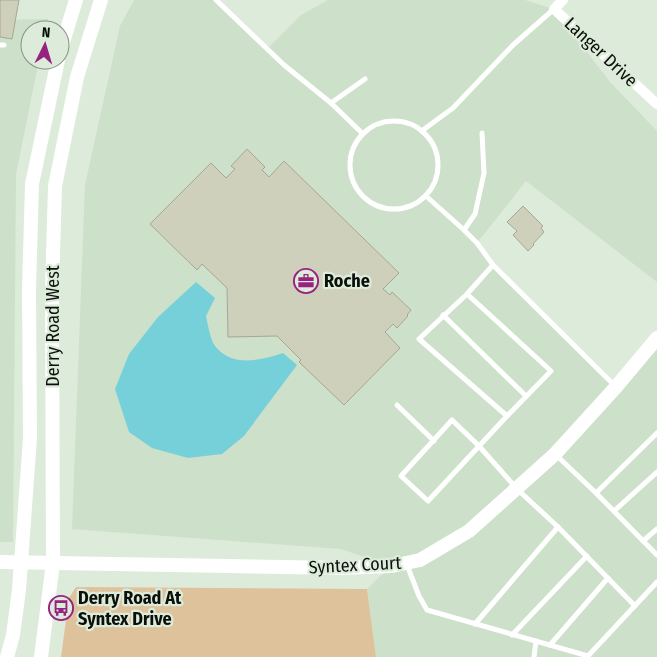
<svg xmlns="http://www.w3.org/2000/svg" width="657" height="657" font-family="'Fira Sans Condensed',sans-serif">
<rect width="100%" height="100%" fill="#ddebda"/>
<g fill="#cde0c9">
<polygon points="134,0 216,0 268,48 301,15 328,0 525,0 554,9 610,82 657,131 657,282 526,181 477,243 493,265 616,387 657,338 657,657 376,657 367,589 391,566 341,549 72,529 85,185 120,26"/>
<polygon points="48,19 46,30 30,30 30,60 39,60 16,174 13,542 0,542 0,20"/>
</g>
<polygon fill="#dec29c" points="76,587 367,589 376,657 61,657 69,598"/>
<path fill="#76d0da" d="M196,282L215,298L206,316C208,325 210,339 215,346C232,368 261,360 283,353L297,365L244,436L222,454L188,458L152,448L129,432L115,389L129,354L158,317Z"/>
<g fill="#cfd0bb" stroke="#a6a793">
<polygon points="0,0 19,0 12,39 0,37"/>
<polygon points="247,149 265,167 262,170 269,177 284,161 399,273 383,289 390,295 392,292 411,310 407,315 408,316 397,328 393,324 385,332 400,348 344,405 299,362 301,360 277,336 228,337 227,288 202,264 197,270 150,224 211,163 226,178 235,169 231,166"/>
<polygon points="523,206 543,226 541,228 544,232 533,244 534,245 528,251 513,235 517,231 507,222"/>
</g>
<g fill="none" stroke-linecap="round" stroke-linejoin="round">
<g stroke="#fff" stroke-width="5">
<polyline points="216,0 284,65 331,103 363,134"/>
<polyline points="0,45 4,45"/>
<polyline points="331,103 365,79"/>
<circle cx="394" cy="165" r="44"/>
<polyline points="423,130 453,108 513,45 554,9"/>
<polyline points="482,133 484,173 475,214 464,230 477,243 493,265 616,387"/>
<polyline points="426,196 464,230"/>
<polyline points="467,294 551,371 507,416 419,339 467,294 493,265"/>
<polyline points="443,315 526,396"/>
<polyline points="397,405 434,441"/>
<polyline points="507,416 428,501 401,476 452,420 479,446 517,489 558,527 635,606"/>
<polyline points="555,454 596,493 657,433"/>
<polyline points="596,493 657,555"/>
<polyline points="614,511 657,472"/>
<polyline points="643,541 657,529"/>
<polyline points="407,565 419,596 427,610 588,656 657,582"/>
<polyline points="475,624 558,527"/>
<polyline points="512,635 587,556"/>
<polyline points="550,645 608,578"/>
<polyline points="534,657 536,641"/>
</g>
<polyline stroke="#fff" stroke-width="10" points="563,0 554,9 657,104"/>
<g stroke="#fff" stroke-width="14">
<polyline points="60,52 76,0"/>
<polyline points="0,562 341,568 392,566 420,560 469,531 555,454 616,387 657,338"/>
<polyline points="7,657 13,635 19,590 30,438 29,290 32,184 58,60"/>
<polyline points="41,657 53,563 52,290 55,186 77,77 101,0"/>
</g>
</g>
<defs>
<symbol id="office-ring" viewBox="-11 -11 22 22"><circle r="9.5" fill="#ddebda" stroke="#97227f" stroke-width="1.5"/><path d="M-6-3h4V-5.5h4V-3h4V5H-6ZM-1-4.5V-3h2v-1.5ZM-6 0V1H6V0Z" fill="#97227f"/></symbol>
<symbol id="bus-ring" viewBox="-11 -11 22 22"><circle r="9.5" fill="#ddebda" stroke="#97227f" stroke-width="1.5"/><path d="M-5-6H5V4H4V6H2V4H-2V6H-4V4H-5ZM-3.5-4V0h7V-4ZM-3.5 1.2v1.5H-2V1.2ZM2 1.2v1.5H3.5V1.2Z" fill="#97227f"/></symbol>
</defs>
<g fill-rule="evenodd">
<use href="#office-ring" x="292" y="267" width="28" height="28"/>
<use href="#bus-ring" x="47" y="594" width="28" height="28"/>
</g>
<g text-anchor="middle" dominant-baseline="central" stroke-width="4.5" stroke-linejoin="round" paint-order="stroke">
<g font-size="18" fill="#0b100a" stroke="#ddebda">
<text transform="translate(601 52) rotate(43)">Langer Drive</text>
<text transform="translate(53 326) rotate(-90)">Derry Road West</text>
<text transform="translate(355 565) rotate(-3)">Syntex Court</text>
</g>
<g font-size="18" font-weight="bold" fill="#0b100a" stroke="#ddebda" text-anchor="start">
<text x="324" y="281">Roche</text>
<text x="78" y="598">Derry Road At<tspan x="78" dy="21">Syntex Drive</tspan></text>
</g>
</g>
<g transform="translate(45 45) rotate(5)"><circle r="24" fill="#ddebda" stroke="#899387"/>
<path d="M0-4L9 19L0 12L-9 19Z" fill="#97227f"/>
<text y="-8" font-size="14" font-weight="bold" text-anchor="middle" fill="#0b100a">N</text>
</g>
</svg>
